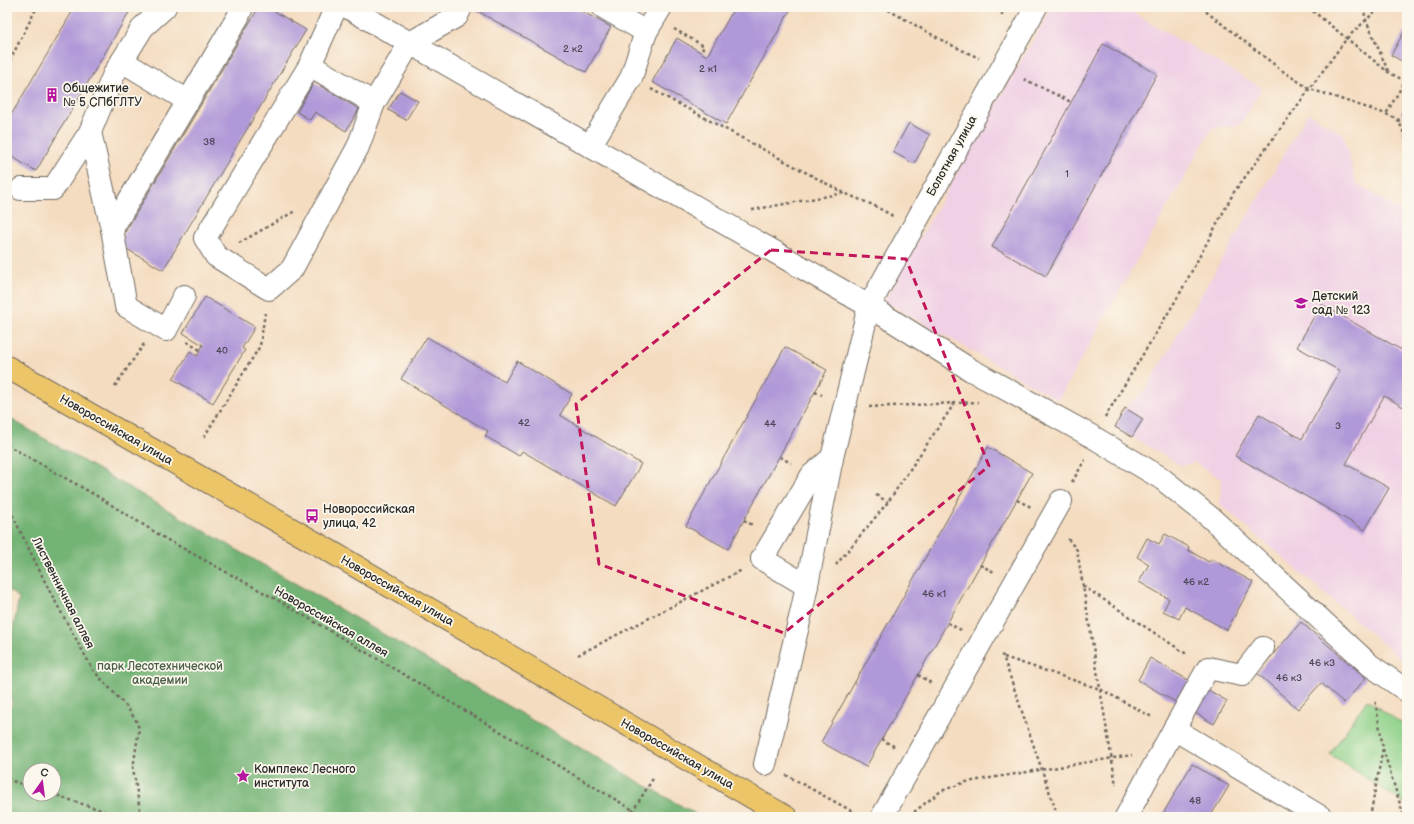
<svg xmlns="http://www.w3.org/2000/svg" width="1414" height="824" font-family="'Balsamiq Sans',sans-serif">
<rect width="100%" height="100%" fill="#fbf7ec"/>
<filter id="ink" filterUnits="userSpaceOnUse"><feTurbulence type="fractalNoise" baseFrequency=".025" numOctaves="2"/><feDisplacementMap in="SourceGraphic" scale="8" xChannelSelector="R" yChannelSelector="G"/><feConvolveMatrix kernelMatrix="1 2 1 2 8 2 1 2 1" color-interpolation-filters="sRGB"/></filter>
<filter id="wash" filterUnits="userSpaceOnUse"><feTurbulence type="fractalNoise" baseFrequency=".012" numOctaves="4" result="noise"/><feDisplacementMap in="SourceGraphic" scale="16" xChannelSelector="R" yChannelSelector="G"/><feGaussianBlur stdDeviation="0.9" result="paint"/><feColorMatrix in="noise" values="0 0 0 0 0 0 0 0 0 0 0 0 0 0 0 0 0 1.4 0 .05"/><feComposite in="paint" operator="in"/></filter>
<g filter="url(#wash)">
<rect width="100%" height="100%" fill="#f4dcc0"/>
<g fill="#f0d0e4">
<polygon points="1052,7 1123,7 1262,88 1240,125 1212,128 1058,400 884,301"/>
<polygon points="1308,113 1343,134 1356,183 1407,215 1407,664 1220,504 1221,479 1194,462 1182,466 1132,437 1143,419 1125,408 1144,392"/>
</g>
<polygon fill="#8fd189" stroke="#5d7e5a" points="1367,700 1407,727 1407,805 1330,754"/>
<path fill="#73b375" stroke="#4f6f50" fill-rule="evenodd" d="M7,417L648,787L701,817H7V710L12,705L7,676V662L19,598L7,589ZM30,770H54V794H30Z"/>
<g id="blocks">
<g fill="#b099d8">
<polygon points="75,7 132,7 36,171 7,154 7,122"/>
<polygon points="259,7 267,7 306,30 163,270 118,244"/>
<polygon points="470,7 574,7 611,27 586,72"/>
<polygon points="735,7 792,7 726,124 652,82 677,38 707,56"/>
<polygon points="1407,27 1407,64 1391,55"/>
<polygon points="1103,44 1157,74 1046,276 992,247"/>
<polygon points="314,82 359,109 346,131 315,112 310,120 297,112"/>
<polygon points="400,91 418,101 406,120 388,110"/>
<polygon points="1407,103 1407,117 1401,114"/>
<polygon points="909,123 930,135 914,164 893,152"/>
<polygon points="205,297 255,327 242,348 245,350 213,403 173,379 190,351 197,356 203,345 183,333"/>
<polygon points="1321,304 1407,353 1407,409 1384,396 1346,464 1389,488 1365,530 1235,456 1259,414 1302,439 1340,371 1297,347"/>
<polygon points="427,337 505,382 517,361 572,394 560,415 641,464 616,506 522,451 519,456 485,436 488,431 401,379"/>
<polygon points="785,347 827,370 728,549 686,526"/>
<polygon points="1125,408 1143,419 1132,437 1115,427"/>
<polygon points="988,447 1032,473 866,767 821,742"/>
<polygon points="1165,534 1189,547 1188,550 1209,562 1211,559 1253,582 1227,630 1185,607 1179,619 1163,611 1169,599 1139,582 1149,564 1137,557 1147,538 1159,544"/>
<polygon points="1301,622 1366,678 1344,703 1321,683 1298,709 1257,673"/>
<polygon points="1150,658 1190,681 1177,703 1138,680"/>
<polygon points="1205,688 1227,701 1214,724 1192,711"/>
<polygon points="1192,764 1229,786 1210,817 1161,817"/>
</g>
</g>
</g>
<g filter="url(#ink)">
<use href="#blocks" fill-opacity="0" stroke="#71695f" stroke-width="1"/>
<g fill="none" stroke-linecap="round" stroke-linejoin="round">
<defs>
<g id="minor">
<polyline points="336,7 310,65 205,238 216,256 269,289 292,269 358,147 374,103 410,43 457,16 461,7"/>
<polyline points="347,7 869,306 971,370 1093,437 1161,478 1211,518 1370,665 1407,691"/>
<polyline points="603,7 646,32 661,7"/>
<polyline points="122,61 188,101"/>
<polyline points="310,65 374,103"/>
<polyline points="90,132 112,229 126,306 166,330 184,296"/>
<polyline points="590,146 631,78 646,32"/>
<polyline points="21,189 53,189 90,132 114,74 143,27 165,7"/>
<polyline points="112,229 238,17 242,7"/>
<polyline points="807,586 762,559 812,475 832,458"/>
<polyline points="1174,729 1208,668 1242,675 1263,648"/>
<polyline points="765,764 803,605 832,458 869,306 1036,7"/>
<polyline points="882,817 1061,501"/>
<polyline points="1126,817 1174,729 1321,817"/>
</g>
<polyline id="major" points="7,367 328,550 786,817"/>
</defs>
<use href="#minor" stroke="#71695f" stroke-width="24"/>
<use href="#major" stroke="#71695f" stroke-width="24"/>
<g stroke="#71695f" stroke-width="2.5" stroke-dasharray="3 3" stroke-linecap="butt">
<polyline points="728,7 733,10"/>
<polyline points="883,7 947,43 979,58"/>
<polyline points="1206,7 1204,10 1284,72 1310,89 1386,114 1407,124"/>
<polyline points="1308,7 1388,72 1405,81 1386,114"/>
<polyline points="1363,7 1366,20 1388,71"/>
<polyline points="1002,16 1002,7"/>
<polyline points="674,29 704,46 701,52"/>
<polyline points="7,66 37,7"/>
<polyline points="1024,79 1071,102"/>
<polyline points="651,89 844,193 873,205 893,216"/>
<polyline points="1398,119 1407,141"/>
<polyline points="752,210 844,193"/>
<polyline points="239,243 295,211"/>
<polyline points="1406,335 1407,333"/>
<polyline points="187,342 200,350"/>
<polyline points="115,386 144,344"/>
<polyline points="815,392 822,395"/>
<polyline points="869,407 978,402"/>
<polyline points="1105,417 1179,295 1234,192 1347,38 1380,7"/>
<polyline points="204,437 260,346 265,313"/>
<polyline points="7,445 97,496 166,539 281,602 645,817"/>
<polyline points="780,457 791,463"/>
<polyline points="1072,482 1085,460"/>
<polyline points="876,495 888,502"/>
<polyline points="1017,500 1031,507"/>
<polyline points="7,504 49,590 93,670 127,707 137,722 139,729 133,768 141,817"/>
<polyline points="744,520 754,526"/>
<polyline points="1068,539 1077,550 1116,785"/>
<polyline points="836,565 888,502 954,404"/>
<polyline points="980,565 994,572"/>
<polyline points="1083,586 1188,655"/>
<polyline points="948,623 961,630"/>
<polyline points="578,655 742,570"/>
<polyline points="1001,655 1003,656 1058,817"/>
<polyline points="1004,657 1100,689 1152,717"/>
<polyline points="918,675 931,683"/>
<polyline points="881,739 895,747"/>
<polyline points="1383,749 1404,817"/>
<polyline points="786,775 859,815"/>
<polyline points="7,779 30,787"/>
<polyline points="52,794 122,817"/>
<polyline points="914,812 941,791 966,782 1132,755"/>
<polyline points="629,817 654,777"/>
<polyline points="1370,817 1383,748 1375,699"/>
</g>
<use href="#minor" stroke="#fff" stroke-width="22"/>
<use href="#major" stroke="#edc569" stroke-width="22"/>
</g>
</g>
<path fill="none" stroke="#c2185b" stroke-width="3" stroke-dasharray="8 5" stroke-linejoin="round" d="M771,250L906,259L989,466L784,633L599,564L576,404Z"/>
<defs>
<symbol id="building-bare" viewBox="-9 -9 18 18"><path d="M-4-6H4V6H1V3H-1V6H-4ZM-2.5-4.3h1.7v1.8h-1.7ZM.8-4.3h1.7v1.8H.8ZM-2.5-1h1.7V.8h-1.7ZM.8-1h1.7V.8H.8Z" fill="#b5179e" stroke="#fbf7ec" stroke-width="2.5" paint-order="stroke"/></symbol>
<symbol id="school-bare" viewBox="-9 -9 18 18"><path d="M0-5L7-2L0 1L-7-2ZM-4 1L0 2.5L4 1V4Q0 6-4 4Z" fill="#b5179e" stroke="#fbf7ec" stroke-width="2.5" paint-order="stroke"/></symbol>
<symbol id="bus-bare" viewBox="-9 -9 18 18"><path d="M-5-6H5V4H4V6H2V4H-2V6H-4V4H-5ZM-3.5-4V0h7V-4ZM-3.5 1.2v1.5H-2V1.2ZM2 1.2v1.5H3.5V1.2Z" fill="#b5179e" stroke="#fbf7ec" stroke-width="2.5" paint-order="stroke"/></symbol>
<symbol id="sight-bare" viewBox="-9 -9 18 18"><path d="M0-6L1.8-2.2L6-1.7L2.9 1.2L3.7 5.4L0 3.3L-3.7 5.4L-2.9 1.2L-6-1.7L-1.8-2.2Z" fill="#b5179e" stroke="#fbf7ec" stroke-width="2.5" paint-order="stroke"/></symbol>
</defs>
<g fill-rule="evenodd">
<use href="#building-bare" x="42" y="85" width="20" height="20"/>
<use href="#school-bare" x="1291" y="293" width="20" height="20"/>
<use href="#bus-bare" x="302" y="506" width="20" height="20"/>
<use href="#sight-bare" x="233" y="766" width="20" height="20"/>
</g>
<g text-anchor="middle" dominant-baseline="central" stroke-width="3.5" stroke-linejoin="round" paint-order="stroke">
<g font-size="10" fill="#4c4656">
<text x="573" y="49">2 к2</text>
<text x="708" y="69">2 к1</text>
<text x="209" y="142">38</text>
<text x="1067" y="174">1</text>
<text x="222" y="351">40</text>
<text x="524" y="423">42</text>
<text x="770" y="424">44</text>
<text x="1338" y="426">3</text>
<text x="1196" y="582">46 к2</text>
<text x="934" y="594">46 к1</text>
<text x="1322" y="663">46 к3</text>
<text x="1289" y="678">46 к3</text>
<text x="1195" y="801">48</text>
</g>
<g font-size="12" fill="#2b2b2b" stroke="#fbf7ec" text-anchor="start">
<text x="63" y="88">Общежитие<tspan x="63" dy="14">№ 5 СПбГЛТУ</tspan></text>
<text x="1312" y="296">Детский<tspan x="1312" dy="14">сад № 123</tspan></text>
<text x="323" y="509">Новороссийская<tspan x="323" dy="14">улица, 42</tspan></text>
<text x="254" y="769">Комплекс Лесного<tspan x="254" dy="14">института</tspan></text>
</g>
<g font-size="12" fill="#2b2b2b" stroke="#fbf7ec">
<text transform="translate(952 156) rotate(-61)">Болотная улица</text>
<text transform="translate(116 430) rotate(30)">Новороссийская улица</text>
<text transform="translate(397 591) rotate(30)">Новороссийская улица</text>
<text transform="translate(63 593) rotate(63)">Лиственничная аллея</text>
<text transform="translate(331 622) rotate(30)">Новороссийская аллея</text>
<text transform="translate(677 754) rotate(30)">Новороссийская улица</text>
</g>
<g font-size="12" fill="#495d47" stroke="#fbf7ec">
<text x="160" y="666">парк Лесотехнической<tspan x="160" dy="14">академии</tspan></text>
</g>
</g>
<rect width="1414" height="824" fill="none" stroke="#fbf7ec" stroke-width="24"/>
<g transform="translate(42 782) rotate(14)"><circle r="19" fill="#fbf7ec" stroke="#a8a59f"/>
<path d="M0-3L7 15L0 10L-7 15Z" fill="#b5179e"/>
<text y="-6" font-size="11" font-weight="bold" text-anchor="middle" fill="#2b2b2b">С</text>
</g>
</svg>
